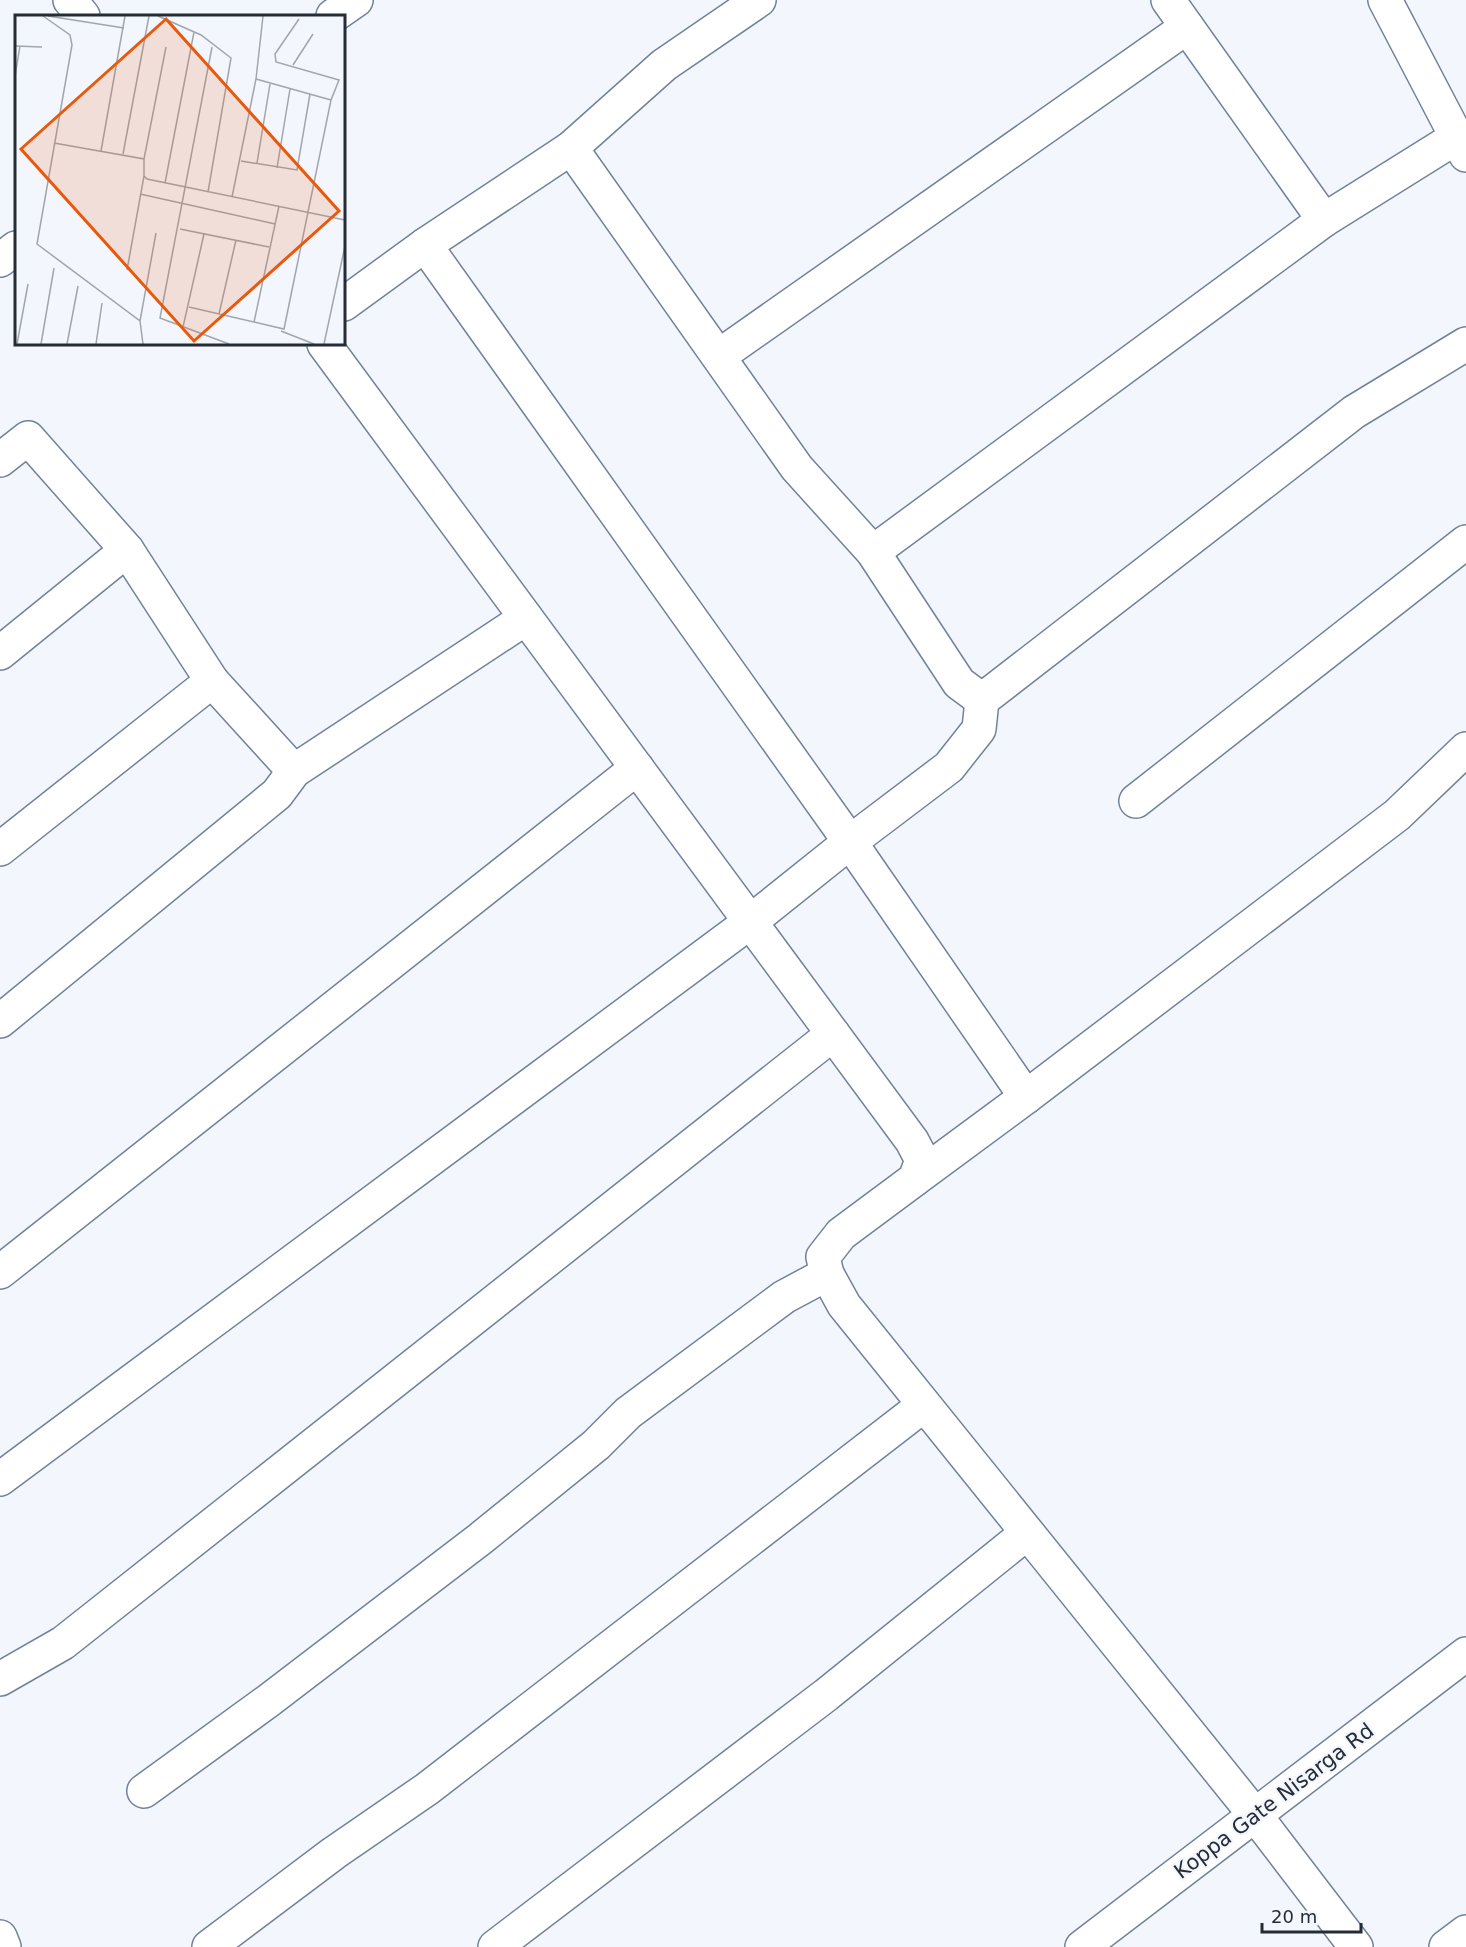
<svg xmlns="http://www.w3.org/2000/svg" width="1466" height="1947" font-family="'DejaVu Sans',sans-serif">
<rect width="100%" height="100%" fill="#f3f6fc"/>
<g fill="none" stroke-linecap="round" stroke-linejoin="round">
<defs>
<g id="minor">
<polyline points="70,0 83,16"/>
<polyline points="1168,0 1324,220"/>
<polyline points="1385,0 1466,155"/>
<polyline points="333,16 356,0"/>
<polyline points="571,148 797,468 873,552 959,683 982,700"/>
<polyline points="425,245 850,842 1026,1097"/>
<polyline points="0,260 16,248"/>
<polyline points="344,304 425,245 571,148 664,65 759,0"/>
<polyline points="324,344 912,1141 922,1160 915,1179 841,1234 823,1257 827,1274 844,1305 1255,1815 1356,1947"/>
<polyline points="719,356 1187,27"/>
<polyline points="0,460 28,438 127,550 212,681 294,771"/>
<polyline points="873,552 1324,220 1457,137"/>
<polyline points="0,653 127,550"/>
<polyline points="1136,801 1466,542"/>
<polyline points="0,849 212,681"/>
<polyline points="0,1021 277,794 294,771 526,618"/>
<polyline points="915,1179 1026,1097 1397,815 1466,749"/>
<polyline points="0,1272 637,768"/>
<polyline points="0,1479 750,922 850,842 949,767 979,729 982,700 1354,412 1466,344"/>
<polyline points="0,1679 63,1643 833,1034"/>
<polyline points="144,1791 268,1701 480,1539 596,1445 628,1413 784,1297 827,1274"/>
<polyline points="0,1937 4,1947"/>
<polyline points="209,1947 334,1853 427,1789 924,1405"/>
<polyline points="495,1947 826,1695 1027,1533"/>
<polyline points="1082,1947 1466,1654"/>
<polyline points="1446,1947 1466,1932"/>
</g>
</defs>
<use href="#minor" stroke="#71829a" stroke-width="36"/>
<use href="#minor" stroke="#fff" stroke-width="33"/>
</g>
<g text-anchor="middle" dominant-baseline="central" stroke-width="4.5" stroke-linejoin="round" paint-order="stroke">
<g font-size="21" fill="#252c36" stroke="#f3f6fc">
<text transform="translate(1274 1801) rotate(-37)">Koppa Gate Nisarga Rd</text>
</g>
</g>
<g transform="translate(15 15)">
<rect width="330" height="330" fill="#f3f6fc"/>
<path fill="none" stroke="#a1a5ad" stroke-width="1.5" d="M28,1L55,20L57,30L22,229L125,306L128,329M33,1L109,13M143,1L186,20L216,43L193,177M0,31L27,32M197,32L145,303L214,329M278,50L298,19M0,61L5,31M241,64L316,85M39,128L129,144V161L132,164L330,205M86,136L110,1M108,139L134,1M129,144L151,32M226,146L282,155L295,79M242,148L255,69M262,153L275,74M150,168L179,17M125,179L260,209M217,182L241,64L248,1M165,214L254,232M112,255L129,161M174,292L269,314L316,85L324,65L261,47L260,39L284,4M204,299L221,225M125,306L141,218M239,307L264,191M168,312L189,219M266,316L299,329M2,329L13,269M26,329L39,253M52,329L63,271M81,329L87,288M309,329L330,231"/>
<path fill="#e8590c" fill-opacity="0.15" stroke="#e8590c" stroke-width="3" d="M151,4L324,196L179,326L6,134Z"/>
<rect width="330" height="330" fill="none" stroke="#252c36" stroke-width="3"/>
</g>
<path d="M1262 1923v9h99v-9" fill="none" stroke="#252c36" stroke-width="3"/>
<text x="1271" y="1923" font-size="18" fill="#252c36" stroke="#f3f6fc" stroke-width="4.5" paint-order="stroke">20 m</text>
</svg>
